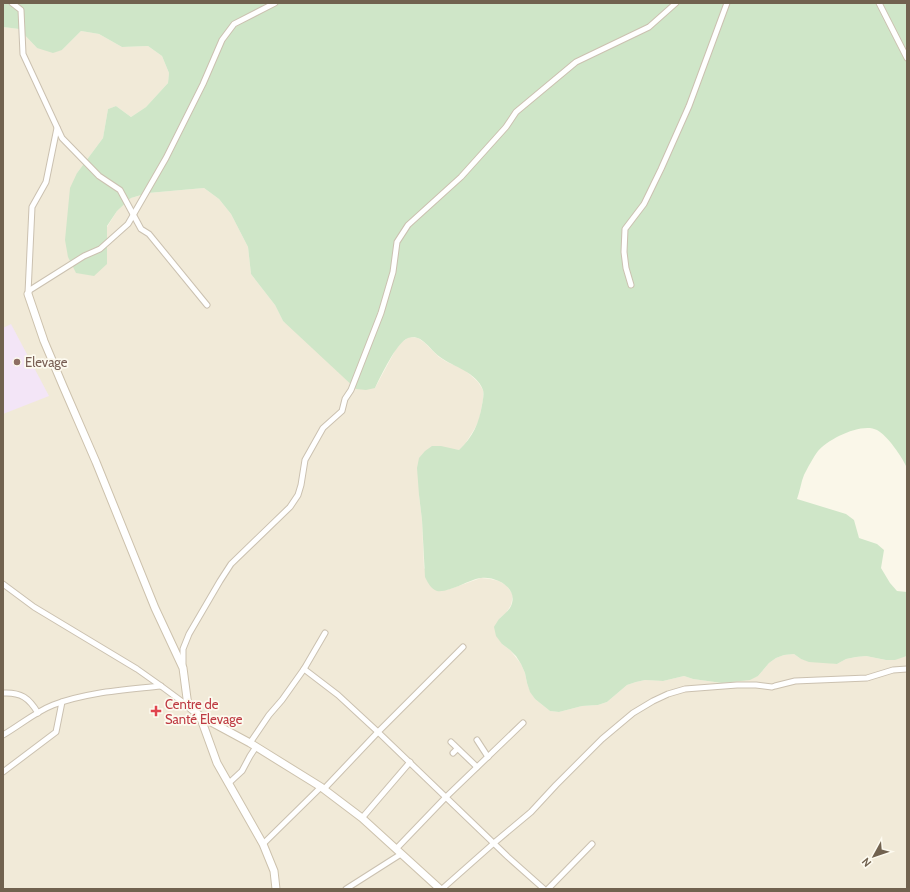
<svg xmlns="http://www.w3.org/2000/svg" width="910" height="892" font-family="Cabin,sans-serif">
<rect width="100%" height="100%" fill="#faf7e9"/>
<polygon fill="#f1ead8" points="3,27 19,29 37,48 62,50 81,31 99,34 122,47 148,46 162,56 169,73 168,83 146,107 131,117 116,106 108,109 103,138 77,173 107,264 107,227 117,211 131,198 148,193 204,188 219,199 231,214 248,247 251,274 275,305 283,321 375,388 396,349 402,342 409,337 418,338 425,343 439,357 447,362 465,370 478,382 483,390 483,400 479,420 475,428 465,444 459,450 450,449 419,495 422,520 424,568 447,590 481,578 490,579 499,581 507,586 513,595 511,605 506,613 499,619 502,644 510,650 521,664 525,673 527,683 530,691 535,699 550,711 559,712 582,706 598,705 607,702 627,685 636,682 645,680 663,681 684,676 693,679 722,683 758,676 769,663 776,658 784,655 794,654 801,659 837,664 846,659 856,657 866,656 886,660 904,657 907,656 907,889 3,889"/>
<polygon fill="#f3e5f7" points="11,324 49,396 3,414 3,328"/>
<path fill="#cfe6c8" d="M3,3H907V468C903,458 887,435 877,430C862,422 828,439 818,451C814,456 807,469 804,475C801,482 800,491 797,499L846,514L854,520L859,538L877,544L884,550L881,568L890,583L897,591L907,592V656L895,660H886L866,656L856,657L846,659L837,664L809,662L801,659L794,654L784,655L776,658L769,663L758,676L750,680L722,683L693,679L684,676L663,681L645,680L636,682L627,685L607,702L598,705L582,706L559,712L550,711L535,699L530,692L527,683L525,673L521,664L516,656L510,650L502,644L496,636L494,627C495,625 497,622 499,619C503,615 508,612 511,606C519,588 496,576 481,578C470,579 449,593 437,591C431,589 428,583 425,577L422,520L419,495L417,468L419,458L425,451L432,446H441L459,450C473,437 479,423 482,405C483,400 484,394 483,390C477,372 453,367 440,357C433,352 428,344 420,339C417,337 411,337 408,338C396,343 381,376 375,388L366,390L356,389L283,321L275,305L251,274L248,247L231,214L219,199L204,188L148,193L131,198L117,211L107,226V264L94,276L76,273L68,257L65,240L70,188L77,173L103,138L108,109L116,106L131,117L146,107L168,83L169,73L162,56L148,46L122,47L99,34L81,31L62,50L53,53L37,48L19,29L3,27Z"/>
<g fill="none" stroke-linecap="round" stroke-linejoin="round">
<defs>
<g id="street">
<polyline points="12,3 21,10 23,54 62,138 99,176 120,190 141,229 149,234 207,305"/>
<polyline points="879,3 907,58"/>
<polyline points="631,285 626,268 624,252 625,229 644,204 661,169 689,106 727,3"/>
<polyline points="28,293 32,207 46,182 57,128"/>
<polyline points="28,294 30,290 84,256 100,249 128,224 166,158 203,84 222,40 234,24 275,3"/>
<polyline points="3,584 34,607 137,669 161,686 188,706"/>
<polyline points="183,665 183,649 189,634 220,581 231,564 290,507 298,495 301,485 305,460 323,428 342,411 345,399 351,390 381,313 393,272 397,242 408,225 461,177 506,127 516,112 576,62 649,27 676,3"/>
<polyline points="304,669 338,695 378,732 508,857 544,889"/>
<path d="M3,693C21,692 29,698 38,713"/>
<path d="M3,735C19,726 35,712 53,705C87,692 125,690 161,686"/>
<polyline points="477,740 488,757"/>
<polyline points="451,742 477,767"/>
<polyline points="250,743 269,715 282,700 304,669 325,633"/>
<polyline points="453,753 457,749"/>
<polyline points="3,772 56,732 62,702"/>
<polyline points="229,783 242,771 250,756 256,747"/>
<polyline points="324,789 378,732 463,647"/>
<polyline points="362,818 410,762"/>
<polyline points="263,844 321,787"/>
<polyline points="396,849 446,797 523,723"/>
<polyline points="346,889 401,854"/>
<polyline points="442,889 494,843 531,812 556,785 602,739 633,713 653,701 668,694 685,689 737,685 756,685 772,687 775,686 795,681 867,678 893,670 907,669"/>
<polyline points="548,889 592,844"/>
</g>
<g id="secondary">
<polyline points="28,294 44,341 63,386 96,462 155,608 183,668 188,706 200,716 250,743 321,787 362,818 440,889"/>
<polyline points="200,716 217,763 263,844 274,871 276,889"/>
</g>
</defs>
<use href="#street" stroke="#cbc1b0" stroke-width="7"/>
<use href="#secondary" stroke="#cdc2ad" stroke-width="9"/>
<use href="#street" stroke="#fff" stroke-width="5"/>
<use href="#secondary" stroke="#fff" stroke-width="7"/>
</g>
<circle fill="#8d6e63" stroke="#fdfaef" stroke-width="1.5" cx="17" cy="362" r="4"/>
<path fill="#e0444e" stroke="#fdfaef" stroke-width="1.5" d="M154 705h4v4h4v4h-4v4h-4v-4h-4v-4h4z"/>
<g text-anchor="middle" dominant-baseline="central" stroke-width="3.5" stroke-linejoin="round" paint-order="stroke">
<g font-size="13" fill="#785e54" stroke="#fdfaef" text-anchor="start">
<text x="25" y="362">Elevage</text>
</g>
<g font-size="13" fill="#be3a42" stroke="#fdfaef" text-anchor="start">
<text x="165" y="704">Centre de<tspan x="165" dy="15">Santé Elevage</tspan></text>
</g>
</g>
<rect width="910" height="892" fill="none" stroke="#71624f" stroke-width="8"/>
<g transform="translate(874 856) rotate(230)" stroke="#fdfaef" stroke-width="3" paint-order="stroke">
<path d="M0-3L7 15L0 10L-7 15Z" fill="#71624f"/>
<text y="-6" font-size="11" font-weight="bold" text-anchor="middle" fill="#71624f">N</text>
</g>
</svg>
